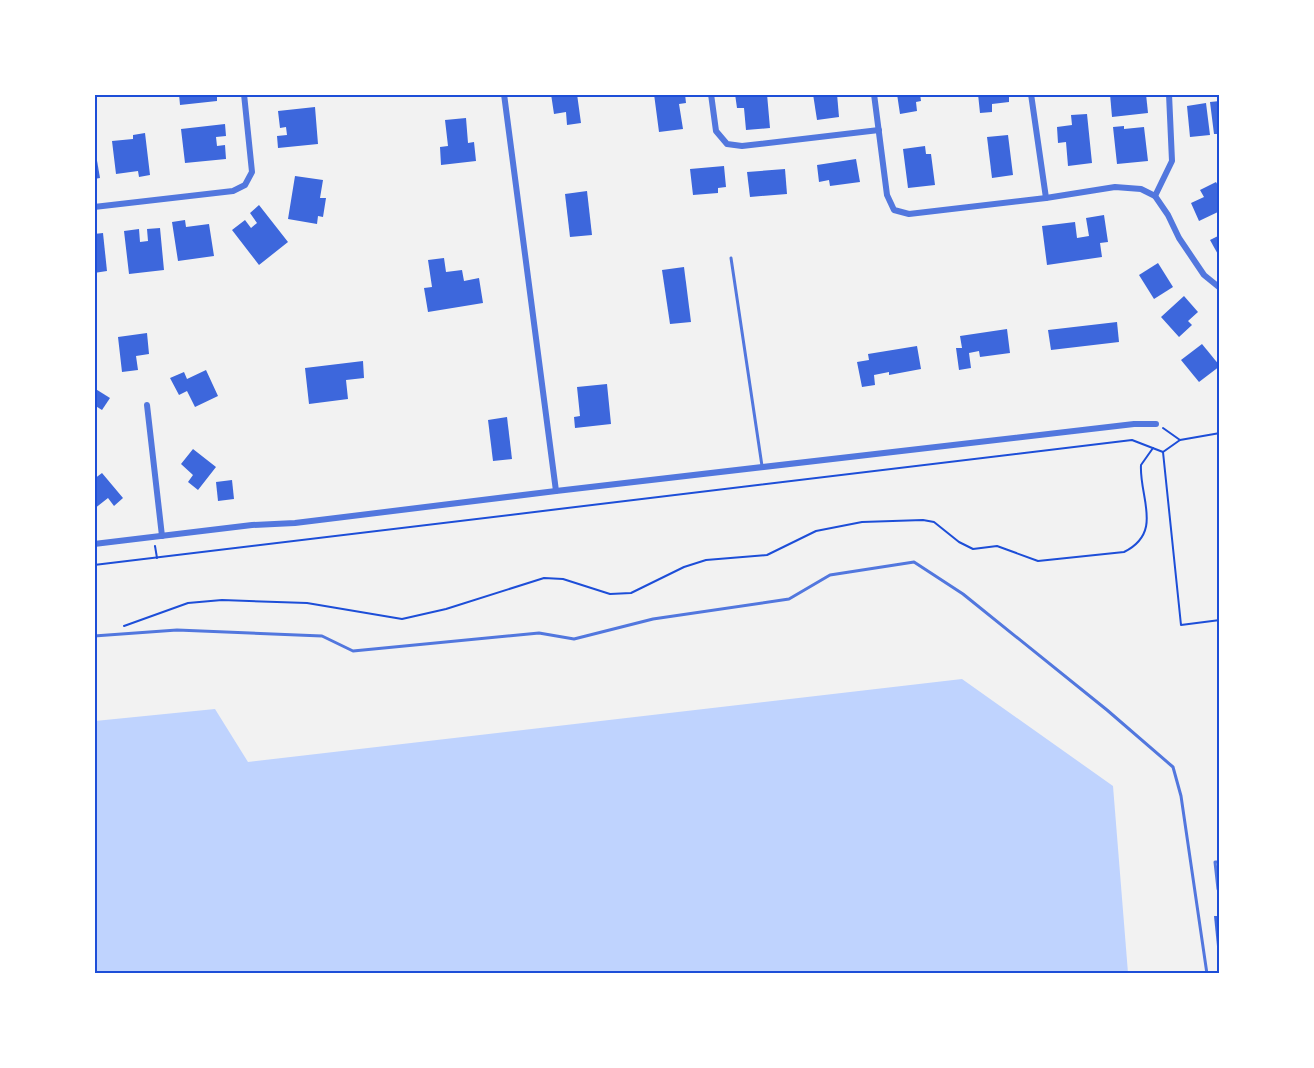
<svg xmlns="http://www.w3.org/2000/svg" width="1314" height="1068" font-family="'Asap Condensed',sans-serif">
<rect width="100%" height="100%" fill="#f2f2f2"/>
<polygon fill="#bfd3fe" points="962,679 1113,786 1128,973 95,973 95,721 215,709 248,762"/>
<g fill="#3d67dc">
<polygon points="179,94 217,94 217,101 180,105"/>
<polygon points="551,94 577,94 581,123 567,125 566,112 554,114"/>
<polygon points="654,94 685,94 686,103 679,104 683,129 659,132"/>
<polygon points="735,94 767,94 770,128 746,130 744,108 737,108"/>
<polygon points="813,94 837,94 839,117 817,120"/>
<polygon points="897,94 920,94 921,101 916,102 917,111 900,114"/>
<polygon points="978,94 1009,94 1009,102 992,104 992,112 980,113"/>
<polygon points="1110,94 1146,94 1148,113 1112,117"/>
<polygon points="1220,101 1220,134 1214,134 1210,102"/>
<polygon points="1206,103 1210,135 1190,137 1187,106"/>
<polygon points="315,107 318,144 278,148 277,136 287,135 286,127 280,128 278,111"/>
<polygon points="1087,114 1092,163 1068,166 1066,142 1058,143 1057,127 1072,125 1071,115"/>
<polygon points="466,118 468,143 474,142 476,161 441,165 440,147 448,146 445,120"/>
<polygon points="225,124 226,136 216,137 217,146 225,145 226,159 185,163 181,129"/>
<polygon points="1124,126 1124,129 1144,127 1148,161 1117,164 1113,127"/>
<polygon points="145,133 150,175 139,177 138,171 116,174 112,141 133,139 133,135"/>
<polygon points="1008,135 1013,175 992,178 987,137"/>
<polygon points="94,143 100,178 94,179"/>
<polygon points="925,146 926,154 931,154 935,185 908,188 903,149"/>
<polygon points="856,159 860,182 830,186 829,180 819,182 817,165"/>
<polygon points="724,166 726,187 718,188 718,193 693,195 690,169"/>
<polygon points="785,169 787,194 750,197 747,172"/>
<polygon points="295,176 323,180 320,198 326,198 323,217 318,216 317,224 288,219"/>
<polygon points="1216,182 1220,189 1220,211 1199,221 1191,203 1204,197 1200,190"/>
<polygon points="587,191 592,235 570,237 565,194"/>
<polygon points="259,205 288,242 259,265 232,230 245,220 251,228 257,223 250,213"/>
<polygon points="1104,215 1108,242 1100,243 1102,257 1047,265 1042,226 1075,222 1077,238 1089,236 1086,218"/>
<polygon points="185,220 186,227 209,224 214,256 178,261 172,222"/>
<polygon points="160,228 164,270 129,274 124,231 139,229 140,242 148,241 147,229"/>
<polygon points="103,233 107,271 94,273 94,234"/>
<polygon points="1220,235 1220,258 1210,240"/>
<polygon points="444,258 446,272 462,270 464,281 479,278 483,303 428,312 424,288 432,287 428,260"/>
<polygon points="1158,263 1173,287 1154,299 1139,275"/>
<polygon points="684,267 691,322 670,324 662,270"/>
<polygon points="1184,296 1198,312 1188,321 1192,325 1179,337 1161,317"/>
<polygon points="1117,322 1119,342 1051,350 1048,330"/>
<polygon points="1007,329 1010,353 980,357 979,351 969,353 971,368 959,370 956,348 962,348 960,336"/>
<polygon points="147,333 149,354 136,356 138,370 122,372 118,337"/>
<polygon points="1202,344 1220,366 1199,382 1181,360"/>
<polygon points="917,346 921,369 889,375 889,372 874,375 875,385 862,387 857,362 869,360 868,354"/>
<polygon points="363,361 364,378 346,380 348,399 309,404 305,368"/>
<polygon points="206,370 218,396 195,407 187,391 179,395 170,378 184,372 187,379"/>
<polygon points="607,384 611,424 575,428 574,417 580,416 577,387"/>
<polygon points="94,388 110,398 102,410 94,405"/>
<polygon points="507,417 512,459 493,461 488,420"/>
<polygon points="193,449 216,467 198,490 188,482 193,475 181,464"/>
<polygon points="102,473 123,498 114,506 108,498 94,509 94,479"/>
<polygon points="232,480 234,499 218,501 216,482"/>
<polygon points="1214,916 1220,916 1220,945 1217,946"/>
</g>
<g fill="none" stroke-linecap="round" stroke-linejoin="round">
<g stroke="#1d4ed8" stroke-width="2">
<polyline points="1163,428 1180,440"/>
<polyline points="1220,433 1180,440 1163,452 1181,625 1220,620"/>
<polyline points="155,546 157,558"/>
<polyline points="94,565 1132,440 1163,452"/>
<path d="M124,626L188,603L222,600L307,603L402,619L446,609L544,578L563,579L610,594L631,593L684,567L706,560L767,555L816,531L862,522L923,520L934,522L959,542L973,549L997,546L1038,561L1124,552C1164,532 1139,497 1141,465L1153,448"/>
</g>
<g stroke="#5277de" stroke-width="3">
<polyline points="731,258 762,466"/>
<polyline points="94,636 177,630 322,636 353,651 539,633 574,639 653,619 789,599 830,575 914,562 963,594 1107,710 1173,767 1181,796 1207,974"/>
<polyline points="1220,862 1215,862 1218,889 1220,889"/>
</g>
<g stroke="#5277de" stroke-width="6">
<polyline points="504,94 556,491"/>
<polyline points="711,94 716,131 727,144 742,146 879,130"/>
<polyline points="874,94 887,195 894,210 909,214 1046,198 1115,187 1141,189 1155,196 1168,215 1179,238 1204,275 1220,288"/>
<polyline points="1031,94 1046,198"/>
<polyline points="1155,196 1172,161 1169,94"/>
<polyline points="94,207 233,191 245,185 252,172 244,94"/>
<polyline points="147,405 162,536"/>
<polyline points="94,544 252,525 295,523 556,491 1134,424 1156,424"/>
</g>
</g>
<rect width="1314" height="1068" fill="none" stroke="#ffffff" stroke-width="192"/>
<rect x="96" y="96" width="1122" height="876" fill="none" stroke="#1d4ed8" stroke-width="2"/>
</svg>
